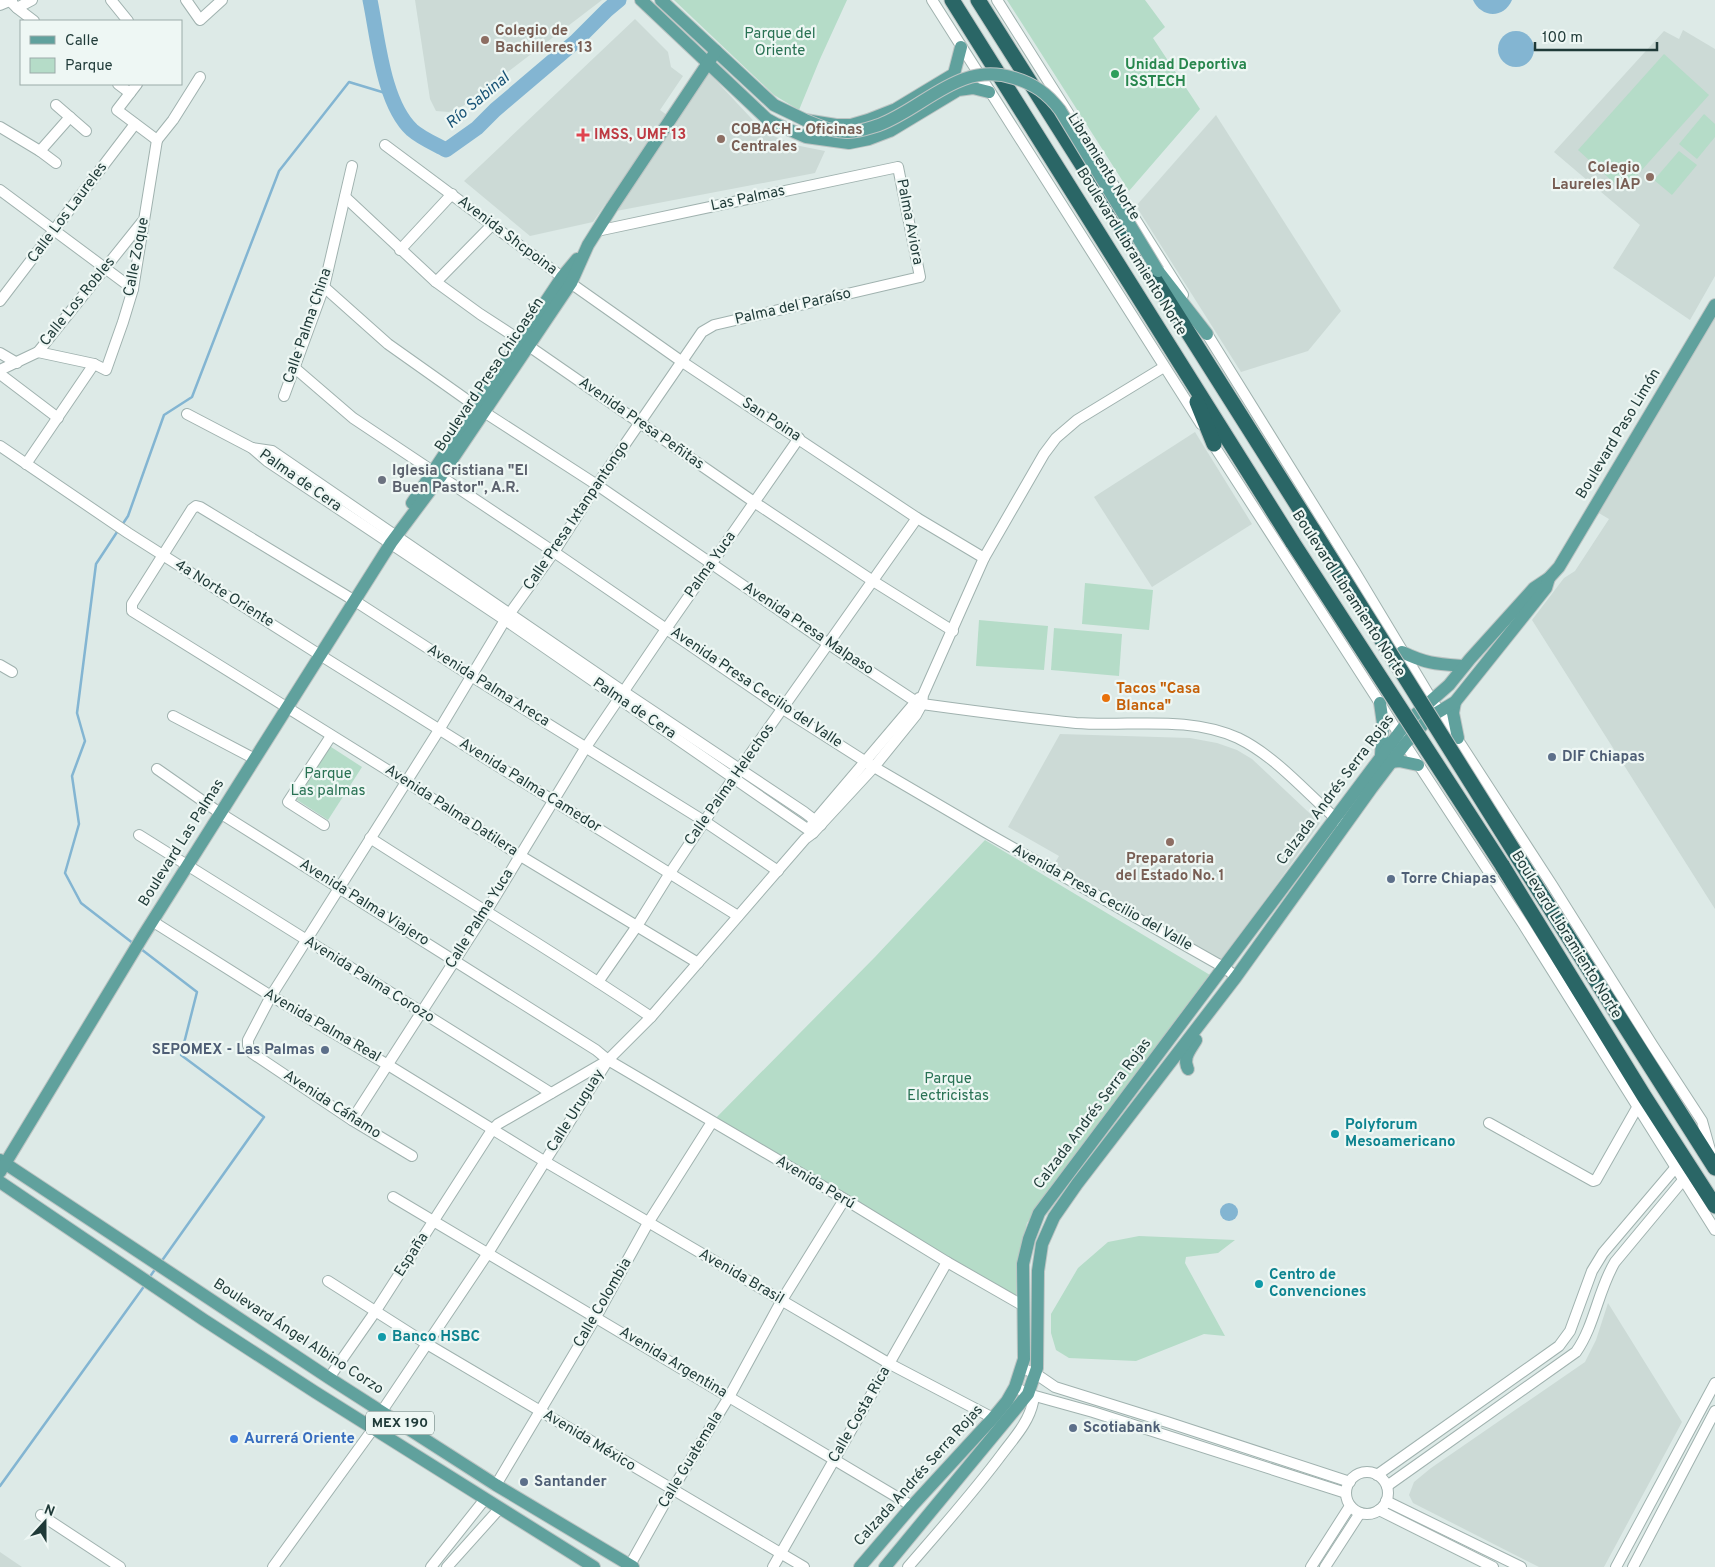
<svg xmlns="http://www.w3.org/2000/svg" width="1715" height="1567" font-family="Overpass,sans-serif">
<rect width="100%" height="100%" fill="#ddeae7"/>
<g fill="#ccdad6">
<polygon points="415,0 602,0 463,106 449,112 436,111 430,99"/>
<polygon points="635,19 668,52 671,67 683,76 660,110 667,115 593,222 530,236 464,181"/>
<polygon points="1683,30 1715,49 1715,276 1690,320 1613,268 1640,225 1554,152 1664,31 1679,39"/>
<polygon points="708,72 764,132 795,145 825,151 815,173 611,212"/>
<polygon points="1216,115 1341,311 1308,351 1241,372 1136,206"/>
<polygon points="1715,318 1715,909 1532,620 1564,578 1575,571 1609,519 1597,512"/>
<polygon points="1195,432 1252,524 1152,587 1094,497"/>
<polygon points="1060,734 1190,738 1217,743 1237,750 1252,759 1320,823 1222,961 1053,866 1059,856 1008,827"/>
<polygon points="1608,1303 1682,1422 1604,1567 1539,1567 1413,1503 1409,1495 1414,1482 1431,1468 1585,1362 1596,1340"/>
<polygon points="0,1552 22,1567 0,1567"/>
</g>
<g fill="#b5dcc8">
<polygon points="674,0 847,0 820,59 799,110 774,95"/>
<polygon points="1007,0 1145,0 1165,27 1153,38 1200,109 1129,191"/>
<polygon points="1664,54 1709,95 1623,191 1578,150"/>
<polygon points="1704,114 1715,124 1715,137 1697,159 1679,144"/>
<polygon points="1679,151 1697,165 1672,195 1654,180"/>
<polygon points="1085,583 1153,590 1149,630 1082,624"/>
<polygon points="979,620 1048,626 1044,670 976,666"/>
<polygon points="1054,628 1122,634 1119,676 1051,670"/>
<polygon points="328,745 362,767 328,820 294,798"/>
<polygon points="985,840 1210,975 1027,1223 1018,1262 1016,1298 712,1122 875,957"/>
<polygon points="1139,1236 1235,1240 1218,1253 1186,1257 1185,1263 1225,1336 1204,1334 1136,1361 1069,1358 1056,1350 1051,1333 1051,1314 1078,1268 1108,1242"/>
</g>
<g fill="#83b5d2">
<path d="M1473,0H1512C1504,19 1481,18 1473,0Z"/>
<circle cx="1516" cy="49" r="18"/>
<circle cx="1229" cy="1212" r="9"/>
</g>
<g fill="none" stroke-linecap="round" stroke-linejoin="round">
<g stroke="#83b5d2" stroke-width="2.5">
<polyline points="122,525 128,516 164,415 192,397 279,171 349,82 392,95"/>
<polyline points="119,529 96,564 77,713 85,741 72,776 79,824 65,873 81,903 134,944"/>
<polyline points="141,949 197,992 181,1055 264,1117 161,1262"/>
<polyline points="149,1278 156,1268"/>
<polyline points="0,1486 145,1285"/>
</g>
<path stroke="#83b5d2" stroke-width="15" d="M370,0C378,38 383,103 412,130C421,138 435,144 446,150L477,128L495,110L575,42L607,10L619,0"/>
<defs>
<g id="minor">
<polyline points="111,0 128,21"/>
<polyline points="186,0 200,20 222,0"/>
<polyline points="932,0 1201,424"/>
<polyline points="997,0 1183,295"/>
<polyline points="10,1 17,8 34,21"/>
<polyline points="0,5 12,0"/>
<polyline points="17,8 32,0"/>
<polyline points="118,84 130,93"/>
<polyline points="137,84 117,110 157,140"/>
<polyline points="56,105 86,131"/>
<polyline points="0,127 40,151 56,163"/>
<polyline points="157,140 173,120 200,77"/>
<polyline points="385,145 562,277 681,361 917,518 984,558"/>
<polyline points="40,151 70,117"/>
<polyline points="0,190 133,289"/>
<polyline points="345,197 436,282 480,314 520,340 754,502 873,581 953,631"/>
<polyline points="400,250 452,194"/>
<polyline points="436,282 492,225"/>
<path d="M324,287L388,344L484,412L597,485L827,643L915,701L922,704C973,711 1025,718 1076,723C1130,727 1187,715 1238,738C1277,757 1307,794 1340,822"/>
<polyline points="0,301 135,124"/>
<polyline points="1204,329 1355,572 1432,700 1552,885 1653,1046 1702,1121 1712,1157"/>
<polyline points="38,352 94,364 106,370 123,322 133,289 157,140"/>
<polyline points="0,353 17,363"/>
<polyline points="296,369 353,418 554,552 783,709 874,767 985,832 1225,968 1236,977"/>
<polyline points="0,370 38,352 142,222"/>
<polyline points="0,374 58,418"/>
<polyline points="284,396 324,287 352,166"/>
<polyline points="187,414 252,448 267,461 505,620 813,833"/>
<polyline points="1211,441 1376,697 1405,744 1523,924 1715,1230"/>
<polyline points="0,446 128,533 320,655 738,916"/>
<polyline points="252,448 272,451 624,692 804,812 821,825"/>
<polyline points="26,464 94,364"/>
<polyline points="0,665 12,672"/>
<polyline points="173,716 255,759"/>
<polyline points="157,769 220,813 596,1050 608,1060 841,1197 947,1262 1022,1305"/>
<polyline points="812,824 919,698"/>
<polyline points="324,825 288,802 331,736"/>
<polyline points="139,835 551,1093"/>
<path d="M370,838C463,898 559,955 651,1017"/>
<polyline points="152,921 271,996 388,1065 544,1161 890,1364 993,1418"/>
<polyline points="698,963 519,855 405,781 132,611 132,604 192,509 196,506 200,507 355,601 471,676 704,821 778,871"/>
<polyline points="598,982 637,926 670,873 734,777 917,518"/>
<polyline points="352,1120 486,912 586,747 666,629 799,438"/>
<polyline points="1489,1123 1593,1181 1596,1180 1638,1106"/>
<polyline points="412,1156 352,1120 252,1053 248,1045 248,1040 271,996 439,730 505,620 554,552 597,485 702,332 714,325 920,277 898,167 597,231"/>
<polyline points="393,1197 912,1506"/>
<polyline points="328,1281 427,1344 804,1567"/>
<polyline points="1022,1368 1036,1374 1055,1387 1167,1422 1350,1482"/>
<polyline points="329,1378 375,1312 492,1130 498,1124 605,1062"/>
<polyline points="1015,1387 1028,1394 1093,1412 1346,1493"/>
<polyline points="382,1411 488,1253 608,1060 651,1017 805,839 813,833 874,767 916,715 922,704 923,695 984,558 1044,454 1056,438 1077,420 1164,367"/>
<circle cx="1367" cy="1493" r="21"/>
<polyline points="1377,1475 1559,1346 1570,1331 1592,1271 1603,1253 1676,1167"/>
<polyline points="496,1485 596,1317 648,1223 712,1122"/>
<path d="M1387,1486L1576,1352C1595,1325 1598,1290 1615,1262L1684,1179"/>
<polyline points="1386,1501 1521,1567"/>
<polyline points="1379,1510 1493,1567"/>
<polyline points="41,1515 120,1567"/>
<polyline points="630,1565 672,1490 729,1397 782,1300 844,1200"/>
<polyline points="273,1567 373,1429"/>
<polyline points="431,1567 485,1499"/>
<polyline points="447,1567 500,1508"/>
<polyline points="773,1567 947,1262"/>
<path d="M908,1567C940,1530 973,1493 1002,1454C1014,1438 1029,1422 1033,1402L1028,1394"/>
<polyline points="1311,1567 1350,1506"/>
<polyline points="1325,1567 1360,1513"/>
<polyline points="1616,1567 1715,1383"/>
<polyline points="1633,1567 1715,1411"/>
</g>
<g id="major">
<polyline points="641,0 767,119 776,124 806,137 849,143 869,139 890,131 958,90 973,88 989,92"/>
<polyline points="661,0 774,105 805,120 836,125 851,125 868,120 896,109 954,74 961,47"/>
<polyline points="1158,271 1207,334"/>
<polyline points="412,503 562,277 577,259"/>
<path d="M1402,652C1427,664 1437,664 1464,666"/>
<polyline points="1455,702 1453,713 1458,738"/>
<polyline points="1380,703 1383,724 1381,755"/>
<polyline points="1391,762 1399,761 1418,765"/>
<path d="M1188,1069C1182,1058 1191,1049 1196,1040"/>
<polyline points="0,1160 329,1378 496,1485 633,1567"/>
<polyline points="0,1172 143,936 391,543 441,476 571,283 588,245 612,207 716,51"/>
<polyline points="0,1182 204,1320 315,1392 594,1567"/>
<polyline points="860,1567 912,1506 993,1418 1007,1401 1015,1387 1024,1359 1023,1264 1029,1239 1039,1213 1408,721 1449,685 1470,659 1534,588 1549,578 1559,567 1715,305"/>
<polyline points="885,1567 1028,1394 1037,1368 1038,1271 1042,1244 1054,1217 1077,1184 1236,977 1371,789 1405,744 1430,717 1455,702 1546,588 1549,578"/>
</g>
<g id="highway">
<polyline points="952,0 1293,543"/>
<polyline points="978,0 1313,530"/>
<polyline points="1197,402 1214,444"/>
<polyline points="1517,856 1715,1168"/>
<polyline points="1502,865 1644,1096 1715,1206"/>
</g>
</defs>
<use href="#minor" stroke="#a0b2af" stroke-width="12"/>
<use href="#major" stroke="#bcc4c3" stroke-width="14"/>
<use href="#highway" stroke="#bcc4c3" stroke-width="17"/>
<use href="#minor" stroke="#fff" stroke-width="10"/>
<use href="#major" stroke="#60a19d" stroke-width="12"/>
<use href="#highway" stroke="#2a6666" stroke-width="15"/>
<defs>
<path id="major-bridge" d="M805,120C820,126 834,133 849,132C859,132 869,128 879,125C926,107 959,61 1014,78C1034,84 1047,93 1060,110L1158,271"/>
<g id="highway-bridge">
<polyline points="1313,530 1517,856"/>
<polyline points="1293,543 1502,865"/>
</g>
</defs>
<use href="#major-bridge" stroke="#bcc4c3" stroke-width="14" stroke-linecap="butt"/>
<use href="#highway-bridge" stroke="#bcc4c3" stroke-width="17" stroke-linecap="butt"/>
<use href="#major-bridge" stroke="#60a19d" stroke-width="12"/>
<use href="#highway-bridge" stroke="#2a6666" stroke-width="15"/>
</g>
<g fill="#8d6e63" stroke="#eef7f4" stroke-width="2">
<circle cx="485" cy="40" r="5"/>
<circle cx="721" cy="139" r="5"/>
<circle cx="1650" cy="177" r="5"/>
<circle cx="1170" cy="842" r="5"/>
</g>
<circle fill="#2e9e5b" stroke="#eef7f4" stroke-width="2" cx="1115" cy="74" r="5"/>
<path fill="#e0444e" stroke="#eef7f4" stroke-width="2" d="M580.5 127.5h5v5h5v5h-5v5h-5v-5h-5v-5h5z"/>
<circle fill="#6b7280" stroke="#eef7f4" stroke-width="2" cx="382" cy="480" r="5"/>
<circle fill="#e8710a" stroke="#eef7f4" stroke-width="2" cx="1106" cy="698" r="5"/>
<g fill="#5c6f8a" stroke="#eef7f4" stroke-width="2">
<circle cx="1552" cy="757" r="5"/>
<circle cx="1391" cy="879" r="5"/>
<circle cx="325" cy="1050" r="5"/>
<circle cx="1073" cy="1428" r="5"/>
<circle cx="524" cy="1482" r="5"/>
</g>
<g fill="#0f9aa8" stroke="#eef7f4" stroke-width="2">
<circle cx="1335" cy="1134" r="5"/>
<circle cx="1259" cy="1284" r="5"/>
<circle cx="382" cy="1337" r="5"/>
</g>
<circle fill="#3f7fe0" stroke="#eef7f4" stroke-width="2" cx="234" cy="1439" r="5"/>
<g text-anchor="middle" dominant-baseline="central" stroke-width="4.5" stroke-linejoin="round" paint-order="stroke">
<rect fill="#eef7f4" stroke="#5d7370" stroke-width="1" x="366" y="1411.5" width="68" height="23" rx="4"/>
<g font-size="14" font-weight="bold" fill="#1f3a38">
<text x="400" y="1423">MEX 190</text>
</g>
<g font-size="15" font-weight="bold" fill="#785e54" stroke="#eef7f4" text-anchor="start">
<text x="495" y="31">Colegio de<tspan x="495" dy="17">Bachilleres 13</tspan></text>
<text x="731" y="130">COBACH - Oficinas<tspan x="731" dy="17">Centrales</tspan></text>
<text x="1640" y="168" text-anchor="end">Colegio<tspan x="1640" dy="17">Laureles IAP</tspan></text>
<text x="1170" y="859" text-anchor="middle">Preparatoria<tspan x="1170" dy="17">del Estado No. 1</tspan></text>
</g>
<g font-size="15" fill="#287153" stroke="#eef7f4">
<text x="780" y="34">Parque del<tspan x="780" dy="17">Oriente</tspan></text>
<text x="328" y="774">Parque<tspan x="328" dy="17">Las palmas</tspan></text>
<text x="948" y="1079">Parque<tspan x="948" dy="17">Electricistas</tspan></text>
</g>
<g font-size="15" font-weight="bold" fill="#27864d" stroke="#eef7f4" text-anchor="start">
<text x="1125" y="65">Unidad Deportiva<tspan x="1125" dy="17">ISSTECH</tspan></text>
</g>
<g font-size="15" font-weight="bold" fill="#be3a42" stroke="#eef7f4" text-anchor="start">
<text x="594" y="135">IMSS, UMF 13</text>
</g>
<g font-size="15" fill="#1f3a38" stroke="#eef7f4">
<text transform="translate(1103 167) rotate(58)">Libramiento Norte</text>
<text transform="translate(748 199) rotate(-12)">Las Palmas</text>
<text transform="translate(68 213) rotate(-53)">Calle Los Laureles</text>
<text transform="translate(909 222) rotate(79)">Palma Aviora</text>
<text transform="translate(507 236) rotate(37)">Avenida Shcpoina</text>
<text transform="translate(1131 252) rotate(58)">Boulevard Libramiento Norte</text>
<text transform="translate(137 257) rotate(-79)">Calle Zoque</text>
<text transform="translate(78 302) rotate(-51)">Calle Los Robles</text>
<text transform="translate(793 307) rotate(-13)">Palma del Paraíso</text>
<text transform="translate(308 326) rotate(-71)">Calle Palma China</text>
<text transform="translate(490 375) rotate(-56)">Boulevard Presa Chicoasén</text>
<text transform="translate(771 420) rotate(33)">San Poina</text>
<text transform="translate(641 424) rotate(35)">Avenida Presa Peñitas</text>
<text transform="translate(1619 434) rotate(-59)">Boulevard Paso Limón</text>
<text transform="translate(300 481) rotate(35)">Palma de Cera</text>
<text transform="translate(577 516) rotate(-56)">Calle Presa Ixtanpantongo</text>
<text transform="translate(711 565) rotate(-55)">Palma Yuca</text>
<text transform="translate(224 594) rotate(32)">4a Norte Oriente</text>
<text transform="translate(1348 594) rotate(57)">Boulevard Libramiento Norte</text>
<text transform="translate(808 629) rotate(34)">Avenida Presa Malpaso</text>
<text transform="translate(488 686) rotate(32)">Avenida Palma Areca</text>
<text transform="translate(756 688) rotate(34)">Avenida Presa Cecilio del Valle</text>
<text transform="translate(634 709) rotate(34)">Palma de Cera</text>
<text transform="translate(730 785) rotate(-55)">Calle Palma Helechos</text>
<text transform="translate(530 786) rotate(32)">Avenida Palma Camedor</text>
<text transform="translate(1336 790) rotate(-53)">Calzada Andrés Serra Rojas</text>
<text transform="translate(451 811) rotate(33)">Avenida Palma Datilera</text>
<text transform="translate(182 843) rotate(-58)">Boulevard Las Palmas</text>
<text transform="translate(1102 898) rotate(29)">Avenida Presa Cecilio del Valle</text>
<text transform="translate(364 903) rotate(32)">Avenida Palma Viajero</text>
<text transform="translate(480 919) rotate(-58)">Calle Palma Yuca</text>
<text transform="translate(1566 935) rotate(58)">Boulevard Libramiento Norte</text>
<text transform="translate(369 980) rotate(32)">Avenida Palma Corozo</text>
<text transform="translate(322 1026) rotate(30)">Avenida Palma Real</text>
<text transform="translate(332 1105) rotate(33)">Avenida Cáñamo</text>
<text transform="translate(576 1111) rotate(-58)">Calle Uruguay</text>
<text transform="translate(1093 1114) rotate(-53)">Calzada Andrés Serra Rojas</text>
<text transform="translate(815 1183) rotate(31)">Avenida Perú</text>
<text transform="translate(412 1255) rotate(-57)">España</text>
<text transform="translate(741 1277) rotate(30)">Avenida Brasil</text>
<text transform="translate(603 1303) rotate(-60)">Calle Colombia</text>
<text transform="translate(298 1337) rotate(33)">Boulevard Ángel Albino Corzo</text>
<text transform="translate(673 1363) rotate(31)">Avenida Argentina</text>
<text transform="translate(860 1415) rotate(-60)">Calle Costa Rica</text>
<text transform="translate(589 1441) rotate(31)">Avenida México</text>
<text transform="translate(691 1460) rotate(-59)">Calle Guatemala</text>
<text transform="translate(919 1476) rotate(-48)">Calzada Andrés Serra Rojas</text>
</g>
<g font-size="15" font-weight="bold" fill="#5b616d" stroke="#eef7f4" text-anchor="start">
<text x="392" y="471">Iglesia Cristiana "El<tspan x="392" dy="17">Buen Pastor", A.R.</tspan></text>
</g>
<g font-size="15" font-weight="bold" fill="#c56008" stroke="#eef7f4" text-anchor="start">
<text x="1116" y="689">Tacos "Casa<tspan x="1116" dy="17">Blanca"</tspan></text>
</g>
<g font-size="15" font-weight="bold" fill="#4e5e75" stroke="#eef7f4" text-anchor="start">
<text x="1562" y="757">DIF Chiapas</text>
<text x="1401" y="879">Torre Chiapas</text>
<text x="315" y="1050" text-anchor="end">SEPOMEX - Las Palmas</text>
<text x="1083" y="1428">Scotiabank</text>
<text x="534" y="1482">Santander</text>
</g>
<g font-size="15" font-weight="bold" fill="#0d838f" stroke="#eef7f4" text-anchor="start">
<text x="1345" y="1125">Polyforum<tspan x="1345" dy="17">Mesoamericano</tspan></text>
<text x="1269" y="1275">Centro de<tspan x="1269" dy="17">Convenciones</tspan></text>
<text x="392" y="1337">Banco HSBC</text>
</g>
<g font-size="15" font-weight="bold" fill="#366cbe" stroke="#eef7f4" text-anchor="start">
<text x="244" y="1439">Aurrerá Oriente</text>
</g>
<g font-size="16" font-style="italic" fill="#185376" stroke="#eef7f4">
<text transform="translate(478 101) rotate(-40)">Río Sabinal</text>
</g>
</g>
<rect x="20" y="20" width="162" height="65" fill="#eef7f4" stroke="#9baba9"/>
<rect x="30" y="36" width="25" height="8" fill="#60a19d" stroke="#9baba9"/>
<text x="65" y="45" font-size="15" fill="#1f3a38">Calle</text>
<rect x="30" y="58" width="25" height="15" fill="#b5dcc8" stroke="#9baba9"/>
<text x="65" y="70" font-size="15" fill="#1f3a38">Parque</text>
<g transform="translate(45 1522) rotate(21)" stroke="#eef7f4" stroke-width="4" paint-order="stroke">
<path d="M0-4L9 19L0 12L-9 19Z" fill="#1f3a38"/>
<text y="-8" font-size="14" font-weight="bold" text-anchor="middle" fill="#1f3a38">N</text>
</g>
<path d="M1535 42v8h122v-8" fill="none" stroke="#1f3a38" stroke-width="2.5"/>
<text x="1542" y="42" font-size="15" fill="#1f3a38" stroke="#eef7f4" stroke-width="4" paint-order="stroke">100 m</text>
</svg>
